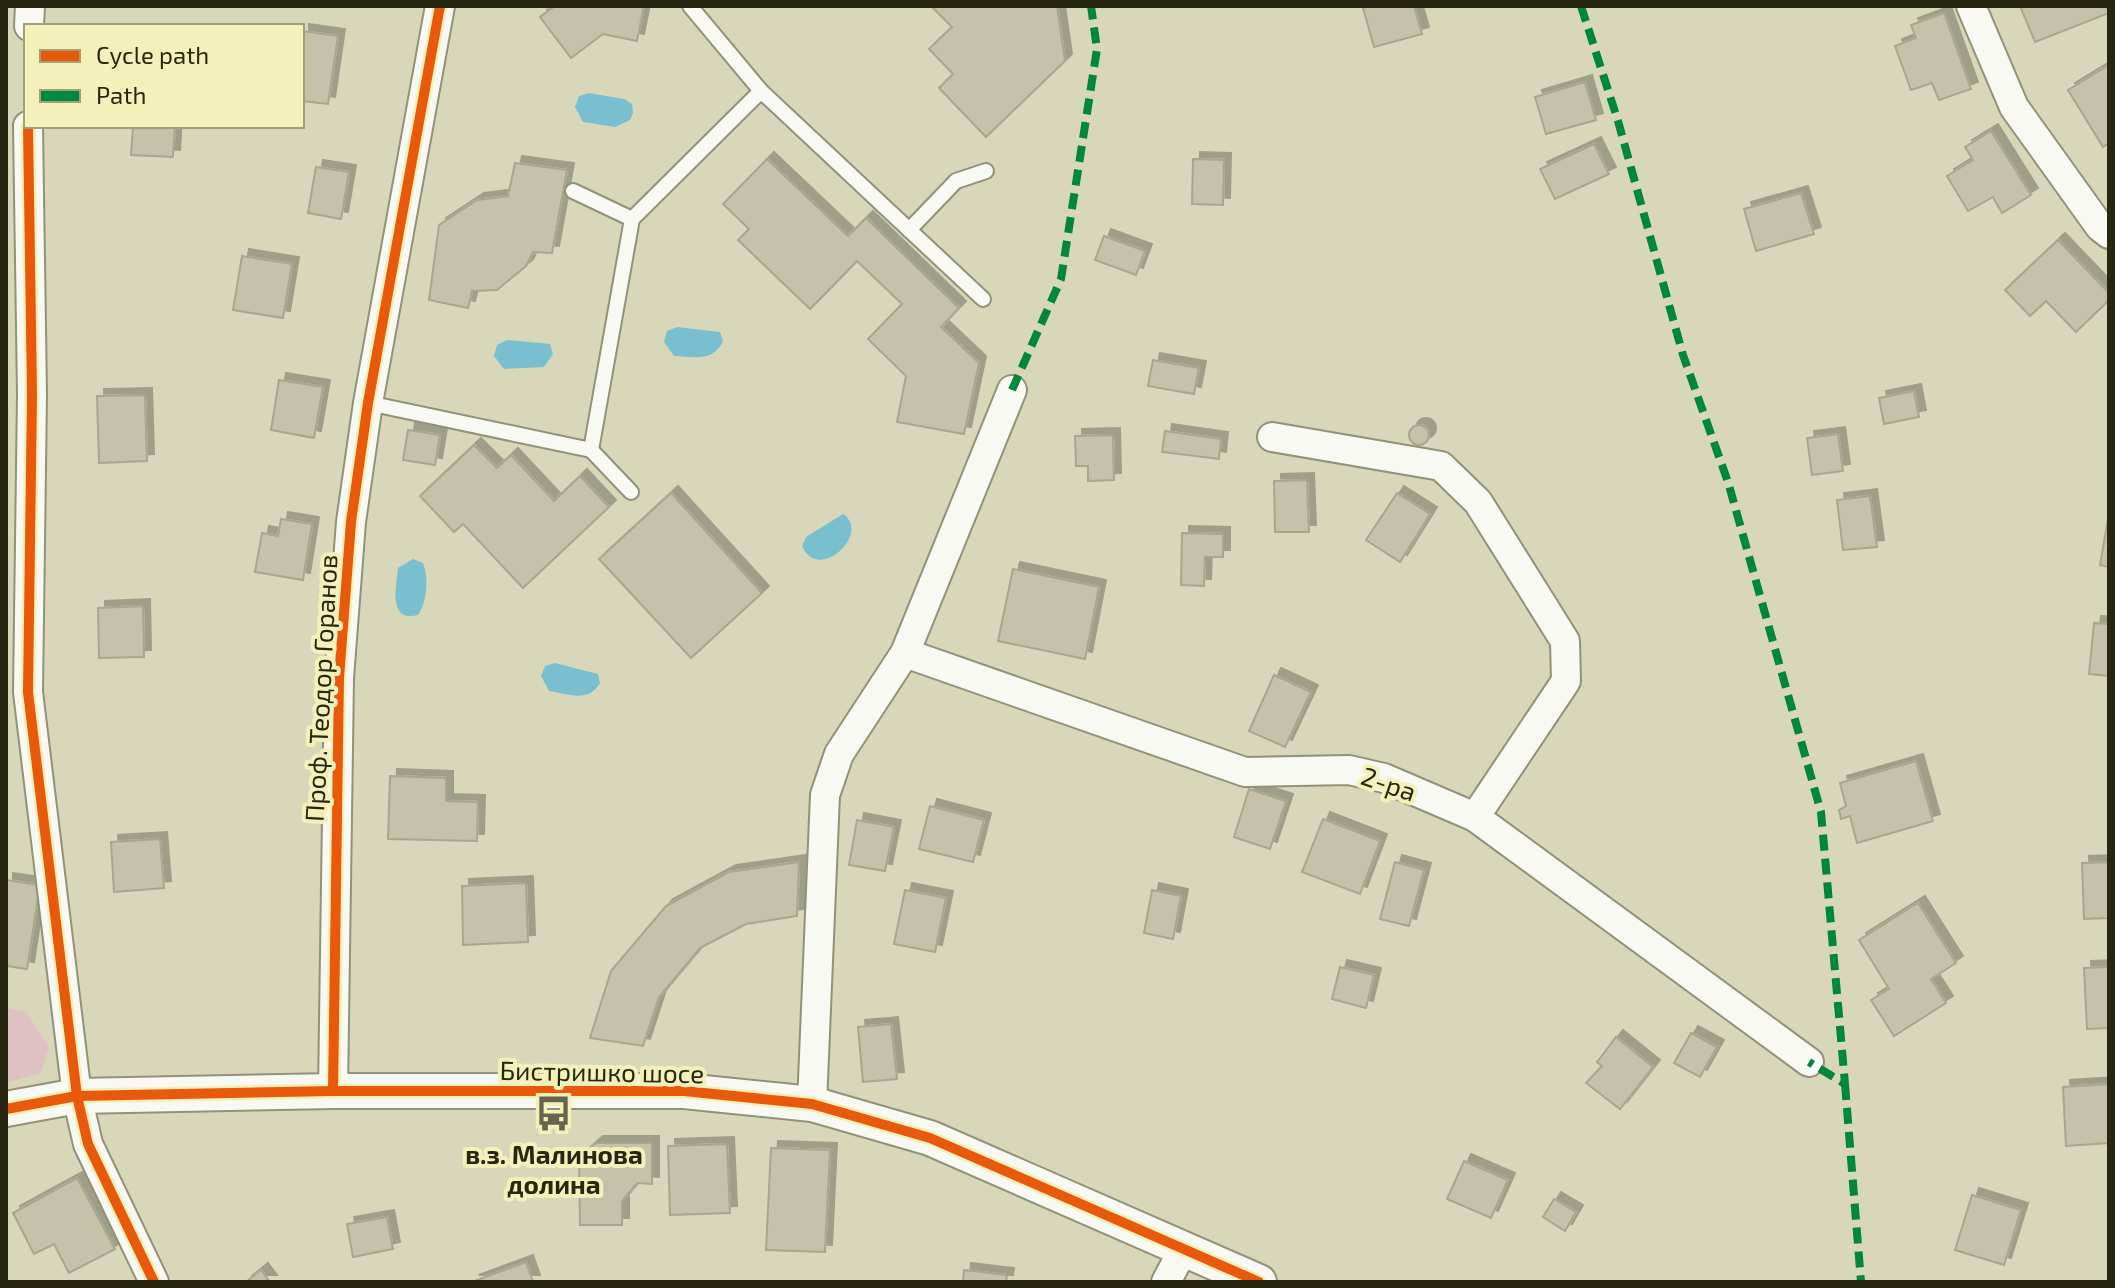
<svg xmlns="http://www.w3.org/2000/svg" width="2115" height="1288" font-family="'Exo 2',sans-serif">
<defs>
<filter id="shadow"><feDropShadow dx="7" dy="-7" stdDeviation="0" flood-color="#0004"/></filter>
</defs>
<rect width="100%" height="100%" fill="#d9d7b9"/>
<polygon fill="#e0c1c3" points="6,1008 26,1012 49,1047 41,1073 6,1083"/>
<g fill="#7abfd0">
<polygon points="589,93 624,99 632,104 633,113 630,120 615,127 583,122 575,107 579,96"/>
<path d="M677,327L720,332L723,341C714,362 693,357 674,356L664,342L667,331Z"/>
<polygon points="507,340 550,344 553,354 544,367 504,369 494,356 497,345"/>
<path d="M843,514C872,533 818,584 802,546L806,537Z"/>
<path d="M413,559L423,563C429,578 427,602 418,615C388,623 396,587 398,568Z"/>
<path d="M555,663L598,674L600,683C589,703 568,694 549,691L541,676L545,666Z"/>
</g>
<g fill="#c6c1a9" stroke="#aaa58e" stroke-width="2" filter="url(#shadow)">
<polygon points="555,6 644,6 637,41 603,34 571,58 540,17"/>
<polygon points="931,6 1057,6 1065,61 986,137 939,88 953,74 929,49 952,27"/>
<polygon points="1370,6 1414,6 1422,34 1374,47 1363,8"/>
<polygon points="2020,6 2106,6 2109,13 2035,42"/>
<polygon points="1944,13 1971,89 1939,100 1932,83 1911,90 1895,46 1916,38 1911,25"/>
<polygon points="302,31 338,36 328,104 302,101"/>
<polygon points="2109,65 2109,143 2103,147 2068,90"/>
<polygon points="1585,82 1596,120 1546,134 1535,97"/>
<polygon points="133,126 175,126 173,157 131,155"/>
<polygon points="1991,131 2031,195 2002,213 1993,197 1968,211 1947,176 1973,160 1965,147"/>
<polygon points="1594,144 1609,174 1555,199 1540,169"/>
<polygon points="767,159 848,236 866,218 959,308 941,327 979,363 964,434 897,422 906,376 868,339 902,304 857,261 810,309 738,240 749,229 723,204"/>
<polygon points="1193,159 1224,160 1223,205 1192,204"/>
<polygon points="515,163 567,170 552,253 533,252 526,266 497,290 472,291 468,308 429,300 439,225 477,200 508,196"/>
<polygon points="316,167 349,172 341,219 308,213"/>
<polygon points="1801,193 1814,234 1756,251 1744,209"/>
<polygon points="1104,236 1145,251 1136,275 1095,260"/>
<polygon points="2058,240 2109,293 2109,300 2076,332 2046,301 2030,316 2005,290"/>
<polygon points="242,256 292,264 283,318 233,310"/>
<polygon points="1153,360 1199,368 1194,394 1148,386"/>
<polygon points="279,380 323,387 314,438 271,430"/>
<polygon points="1914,391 1919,417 1884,424 1879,398"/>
<polygon points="145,395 147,461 99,463 97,396"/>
<circle cx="1419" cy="435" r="10"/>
<polygon points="408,430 440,435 435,465 403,460"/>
<polygon points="1165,431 1221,439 1219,459 1162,452"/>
<polygon points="1838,434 1843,471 1812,475 1807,438"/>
<polygon points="1113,435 1114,480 1088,481 1088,466 1076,466 1075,436"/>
<polygon points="474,445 497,468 511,455 554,501 580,476 609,507 523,588 463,524 454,532 420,496"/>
<polygon points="1307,480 1309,532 1275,532 1274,481"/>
<polygon points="671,493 762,593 691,658 599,559"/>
<polygon points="1397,493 1430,514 1400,562 1366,540"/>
<polygon points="1870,496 1877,547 1843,550 1837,500"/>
<polygon points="2109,513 2109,567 2100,565"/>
<polygon points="281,519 312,524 303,580 255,572 262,533 278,536"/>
<polygon points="1182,533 1223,534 1223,557 1205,557 1204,586 1181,585"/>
<polygon points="1013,569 1099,587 1085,659 998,641"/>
<polygon points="143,606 144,657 99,658 98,608"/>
<polygon points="2094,623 2109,624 2109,676 2089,674"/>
<polygon points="1274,675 1311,692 1285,747 1249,731"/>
<polygon points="1916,761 1933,821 1857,843 1850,816 1841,819 1839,810 1846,806 1840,783"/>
<polygon points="390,776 446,778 446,801 478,802 477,841 388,839"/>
<polygon points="1249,789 1286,801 1270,849 1234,837"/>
<polygon points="930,806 984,820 973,862 919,849"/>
<polygon points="1323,819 1380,841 1360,894 1302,872"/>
<polygon points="857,820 894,827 885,871 849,865"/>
<polygon points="160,839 164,888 114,892 111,842"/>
<polygon points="799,862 797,916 746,924 700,948 659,997 643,1046 590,1038 611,971 666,906 729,872"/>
<polygon points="1395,862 1424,870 1409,926 1380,919"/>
<polygon points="2109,862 2109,918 2084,919 2082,863"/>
<polygon points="6,880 40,885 27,969 6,966"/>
<polygon points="526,883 528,942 463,945 462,886"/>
<polygon points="905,890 946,898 935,952 894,944"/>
<polygon points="1152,890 1181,896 1173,939 1144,933"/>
<polygon points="1918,903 1956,963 1931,979 1946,1003 1894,1036 1871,1000 1889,989 1859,940"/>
<polygon points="1340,967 1374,975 1366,1008 1332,999"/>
<polygon points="2109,967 2109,1028 2087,1029 2084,968"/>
<polygon points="891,1024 897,1079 863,1082 858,1027"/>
<polygon points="1691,1033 1717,1047 1700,1077 1674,1063"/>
<polygon points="1616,1037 1653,1067 1620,1109 1586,1083 1602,1066 1597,1062"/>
<polygon points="2109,1084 2109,1143 2066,1146 2063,1087"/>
<polygon points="596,1143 652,1143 652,1184 637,1183 622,1201 622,1225 580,1225 579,1158"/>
<polygon points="727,1144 730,1213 670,1215 668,1146"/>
<polygon points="771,1148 830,1150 825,1252 766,1250"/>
<polygon points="1464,1161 1508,1180 1491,1218 1447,1199"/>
<polygon points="77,1178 115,1249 69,1273 54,1244 34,1254 13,1213"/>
<polygon points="1972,1195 2021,1210 2004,1265 1955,1250"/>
<polygon points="1554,1199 1576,1212 1565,1231 1543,1217"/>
<polygon points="387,1217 393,1249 353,1257 347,1224"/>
<polygon points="526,1262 533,1282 472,1282"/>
<polygon points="261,1270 270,1282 246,1282"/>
<polygon points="964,1270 1007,1275 1006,1282 963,1282"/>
</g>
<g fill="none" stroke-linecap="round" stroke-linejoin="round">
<defs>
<g id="service">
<polyline points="690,6 761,91 983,299"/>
<polyline points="573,191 632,219"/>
<polyline points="909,230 956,181 986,171"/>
<polyline points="368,403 591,450 632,219 761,91"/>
<polyline points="591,450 631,492"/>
</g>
<g id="minor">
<polyline points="1971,6 2014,107 2100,227 2109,234"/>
<polyline points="29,26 30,6"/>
<polyline points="28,126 32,394 28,692 77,1096 88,1144 154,1282"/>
<polyline points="1272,437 1441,466 1478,502 1565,641 1566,681 1475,817"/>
<polyline points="905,653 1245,772 1349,770 1384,778 1475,817 1809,1062"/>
<polyline points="333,1091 339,678 351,522 368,403 440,6"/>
<polyline points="812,1104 825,795 839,754 905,653 1012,390"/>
<polyline points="1166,1282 1184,1248"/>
</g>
<polyline id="tertiary" points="6,1109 77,1096 333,1091 684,1091 812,1104 930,1138 1259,1282"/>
</defs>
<use href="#service" stroke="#92917a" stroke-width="18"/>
<use href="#minor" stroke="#92917a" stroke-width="32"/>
<use href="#tertiary" stroke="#92917a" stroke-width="38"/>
<use href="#service" stroke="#f9f9f4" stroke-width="14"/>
<use href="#minor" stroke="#f9f9f4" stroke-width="28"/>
<use href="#tertiary" stroke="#f9f9f4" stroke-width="34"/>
<g stroke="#00873e" stroke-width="8" stroke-dasharray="16 8" stroke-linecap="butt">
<polyline points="1581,6 1618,121 1683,355 1728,482 1821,812 1845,1084 1809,1062"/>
<polyline points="1012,390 1061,279 1097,49 1091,6"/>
<polyline points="1845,1084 1861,1282"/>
</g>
<defs>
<g id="cycleway">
<polyline points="28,126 32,394 28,692 77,1096 88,1144 154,1282"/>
<polyline points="333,1091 339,678 351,522 368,403 440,6"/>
<polyline points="6,1109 77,1096 333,1091 684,1091 812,1104 930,1138 1259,1282"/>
</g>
</defs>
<use href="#cycleway" stroke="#f3f1b9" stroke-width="15"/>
<use href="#cycleway" stroke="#e8590c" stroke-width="10"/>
</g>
<defs>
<symbol id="bus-bare" viewBox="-9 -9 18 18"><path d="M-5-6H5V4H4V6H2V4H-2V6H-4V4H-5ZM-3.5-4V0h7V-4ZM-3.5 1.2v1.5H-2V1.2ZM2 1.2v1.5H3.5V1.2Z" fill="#65644c" stroke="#f3f1b9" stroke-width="2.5" paint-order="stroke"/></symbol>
</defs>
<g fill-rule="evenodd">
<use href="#bus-bare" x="528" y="1088" width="51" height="51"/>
</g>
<g text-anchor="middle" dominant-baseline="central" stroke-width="8" stroke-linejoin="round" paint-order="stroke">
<g font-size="26" fill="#272611" stroke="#f3f1b9">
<text transform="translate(320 688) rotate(-87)">Проф. Теодор Горанов</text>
<text transform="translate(1389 783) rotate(19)">2-ра</text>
<text transform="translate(602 1071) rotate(1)">Бистришко шосе</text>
</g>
<g font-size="26" font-weight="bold" fill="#272611" stroke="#f3f1b9">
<text x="554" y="1153">в.з. Малинова<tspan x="554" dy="30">долина</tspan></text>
</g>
</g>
<rect width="2115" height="1288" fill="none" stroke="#272611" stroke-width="16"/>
<rect x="24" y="24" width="280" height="104" fill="#f3f1b9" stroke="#a1a076" stroke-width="2"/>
<rect x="40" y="50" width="40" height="12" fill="#e8590c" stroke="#a1a076" stroke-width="2"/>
<text x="96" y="64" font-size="24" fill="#272611">Cycle path</text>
<rect x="40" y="90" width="40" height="12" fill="#00873e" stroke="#a1a076" stroke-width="2"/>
<text x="96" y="104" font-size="24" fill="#272611">Path</text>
</svg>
